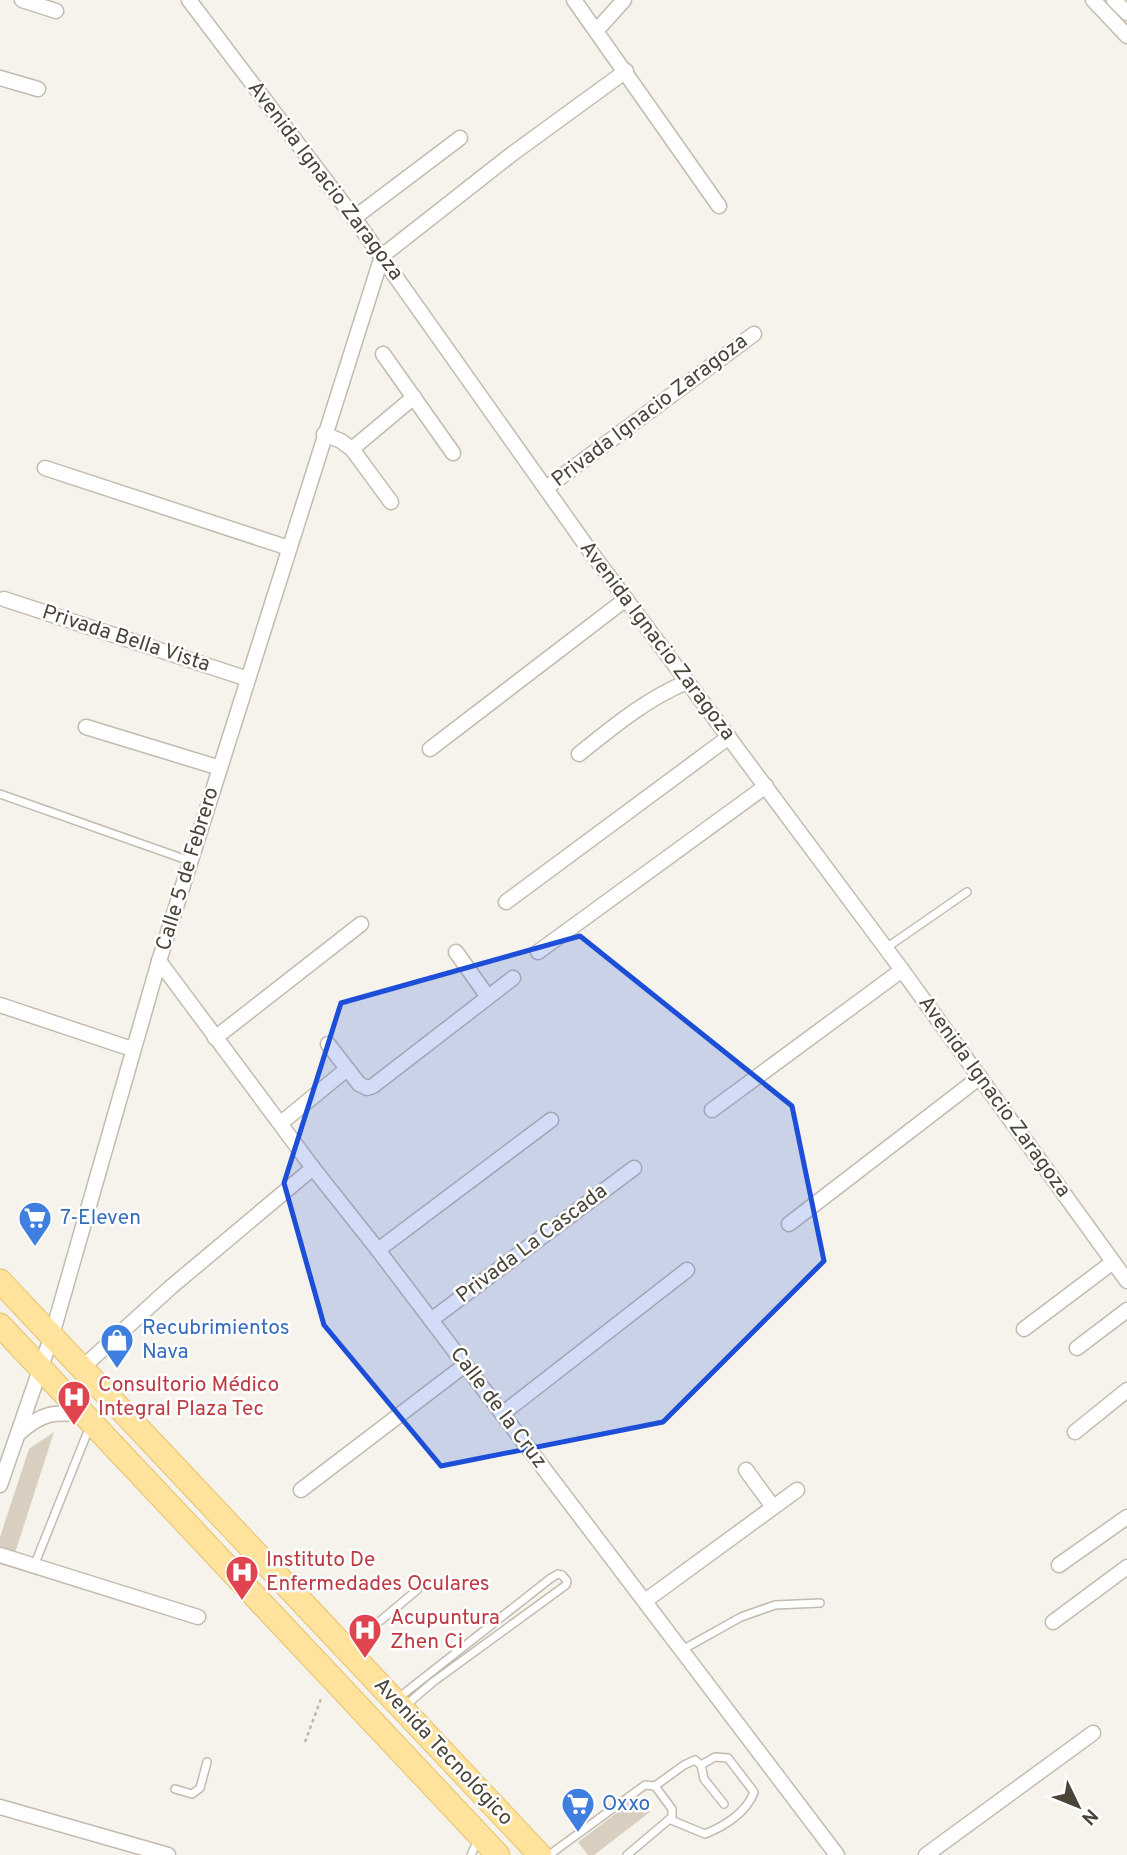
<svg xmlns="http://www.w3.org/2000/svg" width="1127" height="1855" font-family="Overpass,sans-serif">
<rect width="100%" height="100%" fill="#f6f3ec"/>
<g fill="#d8cfc1">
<polygon points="54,1432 15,1553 0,1549 0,1537 29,1449"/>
<polygon points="638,1797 650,1812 594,1855 588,1855 578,1842"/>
</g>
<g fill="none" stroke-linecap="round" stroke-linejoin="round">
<defs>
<g id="lane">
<polyline points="0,794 190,861"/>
<polyline points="886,948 967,892"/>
<polyline points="34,1566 90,1426"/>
<polyline points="349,1647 417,1590"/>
<polyline points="682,1650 741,1617 775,1605 820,1603"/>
<polyline points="397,1699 551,1578 558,1574 562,1575 567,1581 566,1585 433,1682 405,1706"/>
<polyline points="175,1789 192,1794 200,1788 207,1762"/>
<path d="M671,1820L705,1834C725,1826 747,1812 754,1792L728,1758L715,1757L701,1765L704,1779L724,1804"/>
<polyline points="471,1855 478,1840"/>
<polyline points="549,1855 645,1785 655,1786 684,1765 695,1760 701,1765"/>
<polyline points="627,1855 672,1817 672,1809 655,1786"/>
</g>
<g id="street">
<polyline points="22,0 56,11"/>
<polyline points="189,0 354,218 590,551 902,970 1127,1281"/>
<polyline points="574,0 719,206"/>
<polyline points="1093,0 1127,36"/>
<polyline points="1114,0 1127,13"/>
<polyline points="597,30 624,0"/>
<polyline points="0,78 38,89"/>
<polyline points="354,218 460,138"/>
<polyline points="382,256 512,154 626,71"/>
<polyline points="383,354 453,453"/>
<polyline points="324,434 341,441 352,449 391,502"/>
<polyline points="352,449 414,397"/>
<polyline points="45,468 289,548"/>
<polyline points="546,488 754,334"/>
<polyline points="4,599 248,679"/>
<polyline points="86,727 220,768"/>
<polyline points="430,749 626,599"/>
<path d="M579,754C613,727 646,699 687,682"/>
<polyline points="506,902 729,737"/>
<polyline points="456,952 488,997"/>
<polyline points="538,952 766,786"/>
<polyline points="159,961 313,1168 378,1250 837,1855"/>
<polyline points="0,1005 132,1049"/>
<polyline points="215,1038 361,924"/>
<polyline points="328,1044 359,1084 367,1088 373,1086 513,978"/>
<polyline points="712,1110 902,970"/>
<polyline points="281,1123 347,1069"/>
<polyline points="789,1224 980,1077"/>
<polyline points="378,1250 551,1120"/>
<polyline points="431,1320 634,1168"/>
<polyline points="1024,1329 1113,1262"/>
<polyline points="1077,1348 1127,1310"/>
<polyline points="83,1367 171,1287 313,1168"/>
<polyline points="502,1414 687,1270"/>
<polyline points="1075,1432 1127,1390"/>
<path d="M19,1433C42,1413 54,1411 84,1415"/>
<polyline points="746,1470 773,1507"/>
<polyline points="0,1485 52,1335 159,961 382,256"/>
<polyline points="301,1490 465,1365"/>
<polyline points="0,1555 198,1617"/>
<polyline points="1059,1565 1127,1517"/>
<polyline points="645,1601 797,1490"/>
<polyline points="1053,1622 1127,1567"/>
<polyline points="0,1807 168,1855"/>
<polyline points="926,1855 1093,1733"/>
</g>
<g id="primary">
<polyline points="0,1281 540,1855"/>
<polyline points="0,1325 498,1855"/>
</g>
</defs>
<use href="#lane" stroke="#c2bbae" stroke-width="10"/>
<use href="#street" stroke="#c2bbae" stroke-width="17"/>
<use href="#primary" stroke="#e6c16a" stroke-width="25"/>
<polyline stroke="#c4b79f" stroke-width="2.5" stroke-dasharray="3.5 3.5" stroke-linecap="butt" points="305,1742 322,1696"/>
<use href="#lane" stroke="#fff" stroke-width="7"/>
<use href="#street" stroke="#fff" stroke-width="14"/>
<use href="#primary" stroke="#ffe39c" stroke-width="23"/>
</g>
<path fill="#1d4ed8" fill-opacity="0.2" stroke="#1d4ed8" stroke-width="5" stroke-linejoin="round" d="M580,936L792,1106L824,1261L663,1422L441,1466L324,1325L284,1183L341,1003Z"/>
<defs>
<symbol id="supermarket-pin" viewBox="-11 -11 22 30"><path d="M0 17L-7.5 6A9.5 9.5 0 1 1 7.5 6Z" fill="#3f7fe0" stroke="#fff"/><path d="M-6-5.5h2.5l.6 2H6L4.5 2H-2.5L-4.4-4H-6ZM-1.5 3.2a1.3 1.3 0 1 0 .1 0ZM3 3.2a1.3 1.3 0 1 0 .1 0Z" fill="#fff"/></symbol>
<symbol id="shop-pin" viewBox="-11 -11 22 30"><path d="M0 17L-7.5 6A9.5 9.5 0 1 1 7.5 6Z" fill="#3f7fe0" stroke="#fff"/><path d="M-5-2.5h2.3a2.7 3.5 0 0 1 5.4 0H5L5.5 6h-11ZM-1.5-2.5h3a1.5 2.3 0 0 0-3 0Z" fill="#fff"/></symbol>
<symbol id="hospital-pin" viewBox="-11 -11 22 30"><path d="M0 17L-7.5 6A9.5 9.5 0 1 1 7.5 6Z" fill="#e0444e" stroke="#fff"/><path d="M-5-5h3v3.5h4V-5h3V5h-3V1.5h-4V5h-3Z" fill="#fff"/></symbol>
</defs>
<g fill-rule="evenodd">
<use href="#supermarket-pin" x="16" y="1199" width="38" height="52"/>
<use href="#shop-pin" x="98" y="1321" width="38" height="52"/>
<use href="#hospital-pin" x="55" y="1378" width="38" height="52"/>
<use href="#hospital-pin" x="223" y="1553" width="38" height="52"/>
<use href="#hospital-pin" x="346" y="1611" width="38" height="52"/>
<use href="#supermarket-pin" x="559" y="1785" width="38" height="52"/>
</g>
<g text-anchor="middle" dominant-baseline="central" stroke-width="5" stroke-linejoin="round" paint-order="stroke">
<g font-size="21" fill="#4b4439" stroke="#fff">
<text transform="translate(325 181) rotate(53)">Avenida Ignacio Zaragoza</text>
<text transform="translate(650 411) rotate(-37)">Privada Ignacio Zaragoza</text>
<text transform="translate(126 639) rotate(18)">Privada Bella Vista</text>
<text transform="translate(657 641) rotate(53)">Avenida Ignacio Zaragoza</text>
<text transform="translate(188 869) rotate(-73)">Calle 5 de Febrero</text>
<text transform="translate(994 1097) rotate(54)">Avenida Ignacio Zaragoza</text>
<text transform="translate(532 1244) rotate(-37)">Privada La Cascada</text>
<text transform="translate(498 1408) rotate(53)">Calle de la Cruz</text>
<text transform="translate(443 1752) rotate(47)">Avenida Tecnológico</text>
</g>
<g font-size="21" fill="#366cbe" stroke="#fff" text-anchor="start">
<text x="60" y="1218">7-Eleven</text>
<text x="142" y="1328">Recubrimientos<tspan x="142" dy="24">Nava</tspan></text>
<text x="602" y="1804">Oxxo</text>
</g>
<g font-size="21" fill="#be3a42" stroke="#fff" text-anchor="start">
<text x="98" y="1385">Consultorio Médico<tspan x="98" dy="24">Integral Plaza Tec</tspan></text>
<text x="266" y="1560">Instituto De<tspan x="266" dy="24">Enfermedades Oculares</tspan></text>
<text x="390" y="1618">Acupuntura<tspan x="390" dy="24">Zhen Ci</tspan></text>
</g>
</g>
<g transform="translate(1078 1806) rotate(133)" stroke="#ffffff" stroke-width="5" paint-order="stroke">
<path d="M0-5L12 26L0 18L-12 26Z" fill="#4b4439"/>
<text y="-10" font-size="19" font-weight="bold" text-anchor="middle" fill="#4b4439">N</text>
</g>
</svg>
